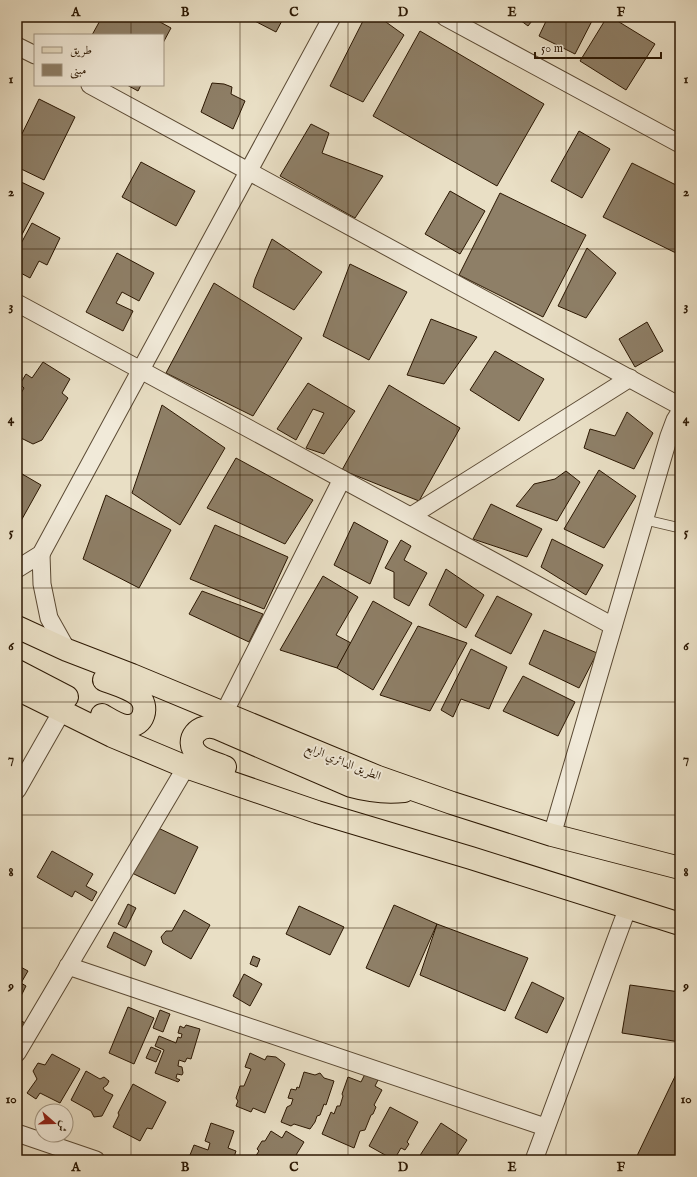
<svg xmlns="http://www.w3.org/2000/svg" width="697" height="1177" font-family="'IM FELL English',Amiri,serif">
<rect width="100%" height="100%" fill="#e9dfc5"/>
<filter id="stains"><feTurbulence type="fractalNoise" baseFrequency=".005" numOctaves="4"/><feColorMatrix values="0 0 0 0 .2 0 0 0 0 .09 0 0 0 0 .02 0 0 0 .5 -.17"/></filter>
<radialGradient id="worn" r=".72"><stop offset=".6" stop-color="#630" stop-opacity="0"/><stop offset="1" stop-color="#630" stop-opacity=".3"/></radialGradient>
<g fill="#8e7f67" stroke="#2b1702">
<polygon points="102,17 151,17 171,28 163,43 163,35 92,35"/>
<polygon points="247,17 284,17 276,32"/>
<polygon points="365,17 379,17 404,35 363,102 330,86"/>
<polygon points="516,17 535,17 528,26"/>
<polygon points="548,17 594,17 575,54 539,36"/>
<polygon points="607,17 611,17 655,44 626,90 580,61"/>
<polygon points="420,31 544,104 497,186 373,116"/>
<polygon points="212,83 224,84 232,87 231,94 245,101 233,129 201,112"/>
<polygon points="127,85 141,85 138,91"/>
<polygon points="39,99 75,117 44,180 17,167 17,144"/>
<polygon points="311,124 329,133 322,153 383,176 355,218 280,176"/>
<polygon points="579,131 610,149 582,198 551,181"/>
<polygon points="141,162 195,191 176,226 122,197"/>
<polygon points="632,163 680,187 680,255 603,217"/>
<polygon points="17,180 44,193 17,244"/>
<polygon points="450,191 485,211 460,254 425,234"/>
<polygon points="500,193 586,235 543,317 459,275"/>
<polygon points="32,223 60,238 47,265 39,261 30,278 17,271 17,251"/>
<polygon points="272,239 322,272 294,310 253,287 255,279"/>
<polygon points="587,248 616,273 586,318 558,306"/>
<polygon points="117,253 154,273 139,301 122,292 116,303 133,311 123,331 86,312"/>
<polygon points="350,264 407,292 369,360 323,336"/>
<polygon points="214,283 302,338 253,416 166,373"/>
<polygon points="431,319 477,337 444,384 407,375"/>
<polygon points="647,322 663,351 635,367 619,339"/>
<polygon points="495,351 544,379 519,421 470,390"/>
<polygon points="43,362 70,379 62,393 68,398 42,440 33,444 17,436 17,400 24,388 20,384 26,374 32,378"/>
<polygon points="308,383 355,411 324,454 306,448 324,413 313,409 296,440 277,429"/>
<polygon points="389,385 460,428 419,501 342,470"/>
<polygon points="162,405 225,448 180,525 132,493"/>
<polygon points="627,412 653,433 634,469 584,448 590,429 615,436"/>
<polygon points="236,458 313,500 285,544 207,508"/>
<polygon points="599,470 636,496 604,548 564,529"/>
<polygon points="17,471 41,485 17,528"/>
<polygon points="566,471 580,482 557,521 516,506 534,484 555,479"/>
<polygon points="106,495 171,530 139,588 83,559"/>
<polygon points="491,504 542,529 527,557 473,539"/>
<polygon points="354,522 388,541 370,584 334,565"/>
<polygon points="215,525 288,557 264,609 190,579"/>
<polygon points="552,539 603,565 586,595 541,567"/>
<polygon points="401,540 411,546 404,560 427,573 409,606 394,598 394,572 385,568"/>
<polygon points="446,569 484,595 466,628 429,605"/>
<polygon points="323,576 358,597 336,635 351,643 337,668 280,650"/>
<polygon points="202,591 263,614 249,642 189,614"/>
<polygon points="497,596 532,614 511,654 475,636"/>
<polygon points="373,601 412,623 373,690 337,668"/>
<polygon points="418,626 467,643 430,711 380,695"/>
<polygon points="544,630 597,653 579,688 529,664"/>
<polygon points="471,649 507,667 489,709 461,699 453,717 441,710"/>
<polygon points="523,676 575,702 558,736 503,711"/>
<polygon points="154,826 198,847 175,894 132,873"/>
<polygon points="52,851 93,874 86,886 97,892 92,901 75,891 72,897 37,877"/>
<polygon points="128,904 136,908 126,928 118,924"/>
<polygon points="394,905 437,924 409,987 366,968"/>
<polygon points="299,906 344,927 330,955 286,934"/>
<polygon points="184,910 210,925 191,959 163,943 161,937 166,931 172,931"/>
<polygon points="437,924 528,958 505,1011 420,975"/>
<polygon points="114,932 152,951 145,966 107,947"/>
<polygon points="253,956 260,959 257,967 250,964"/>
<polygon points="17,965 28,971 21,983 26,986 20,998 17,996"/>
<polygon points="244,974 262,984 250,1006 233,996"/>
<polygon points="532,982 564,998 547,1033 515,1018"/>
<polygon points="630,985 680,992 680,1042 622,1033"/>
<polygon points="128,1007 154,1018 134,1064 109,1053"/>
<polygon points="160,1010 170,1014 163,1032 153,1028"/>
<polygon points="17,1018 28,1025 25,1030 17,1025"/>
<polygon points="186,1025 200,1029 191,1059 187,1058 185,1062 179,1060 178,1066 182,1067 183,1073 182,1075 177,1074 176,1078 180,1080 178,1082 155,1073 164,1050 155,1046 159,1036 176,1043 178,1037 181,1038 182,1034 178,1033 180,1026 184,1028"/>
<polygon points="151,1047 161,1051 156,1062 146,1058"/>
<polygon points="250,1053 265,1060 267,1056 276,1057 285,1064 265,1113 253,1108 251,1112 236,1106 238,1101 236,1098 240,1086 244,1086 251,1069 245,1067"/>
<polygon points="52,1054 80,1069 60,1103 40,1093 36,1099 27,1093 37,1079 33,1071 38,1063 45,1065"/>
<polygon points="680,1066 680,1160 635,1160"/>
<polygon points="86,1071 100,1079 104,1077 109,1081 107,1085 103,1088 105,1091 113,1095 102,1116 94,1117 91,1111 71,1100"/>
<polygon points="304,1072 315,1075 320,1073 324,1078 334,1081 326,1105 324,1104 320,1115 317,1116 315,1122 310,1129 294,1124 291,1126 281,1122 287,1107 291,1105 293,1099 288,1098 291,1089 296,1090 297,1087 299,1088"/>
<polygon points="365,1074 378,1080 375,1086 382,1090 374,1105 376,1107 373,1114 371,1115 365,1130 360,1131 354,1148 322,1134 331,1112 334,1114 337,1106 340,1106 343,1096 342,1094 348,1077 361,1082"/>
<polygon points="133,1084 166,1102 152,1129 147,1128 140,1141 113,1127 119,1115 118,1113"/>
<polygon points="390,1107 418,1122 407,1142 409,1144 405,1150 401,1148 394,1160 369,1146"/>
<polygon points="211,1123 234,1131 228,1148 236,1151 233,1160 188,1160 194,1145 208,1150 210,1143 205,1141"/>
<polygon points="441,1123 467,1140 454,1160 417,1160"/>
<polygon points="271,1131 282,1138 286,1131 304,1142 293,1160 253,1160 259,1151 257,1149 262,1141 265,1141"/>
<polygon points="17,1154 24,1157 23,1160 17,1160"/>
</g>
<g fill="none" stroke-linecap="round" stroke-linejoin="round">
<defs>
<polyline id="lane" points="646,520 680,528"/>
<g id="street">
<polyline points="445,17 680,144"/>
<polyline points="17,46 35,55"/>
<polyline points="90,85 680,406"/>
<polyline points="17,303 613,626"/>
<polyline points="411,516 630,378"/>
<polyline points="41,554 42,584 49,618 67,650"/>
<polyline points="17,569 41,554 332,17"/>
<polyline points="224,713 342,479"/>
<polyline points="17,790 62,711"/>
<polyline points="552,835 669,436 675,420 680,412"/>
<polyline points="68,966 545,1127"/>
<polyline points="17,1053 186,767"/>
<polyline points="17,1133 96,1160"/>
<polyline points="534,1160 628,907"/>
</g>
<g id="primary">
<polyline points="17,627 67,650 132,675 378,777 452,803 552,835 680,868"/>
<polyline points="17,671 67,697"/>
<polyline points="17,689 112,736 186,767 317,812 471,858 680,924"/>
<path d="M102,715C109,719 119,726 127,726C144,727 150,706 138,695C129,688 115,684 104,680"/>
<path d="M225,767C217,763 204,761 197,754C183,740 199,722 217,728L351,786C369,791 385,793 404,791"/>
</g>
</defs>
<use href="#lane" stroke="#5a4933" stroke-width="11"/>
<use href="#street" stroke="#5a4933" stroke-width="19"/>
<use href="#primary" stroke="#2b1702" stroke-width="24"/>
<use href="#lane" stroke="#f1ead9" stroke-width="9"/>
<use href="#street" stroke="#f1ead9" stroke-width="17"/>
<use href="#primary" stroke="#e9dfc5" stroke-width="22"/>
</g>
<path fill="none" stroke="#2b1702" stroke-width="1" stroke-opacity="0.55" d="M131,17V35M240,17V1160M348,17V1160M457,17V1160M566,17V1160M131,85V1160M17,135H680M17,249H680M17,362H680M17,475H680M17,588H680M17,702H680M17,815H680M17,928H680M17,1042H680"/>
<g text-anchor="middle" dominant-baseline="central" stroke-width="4" stroke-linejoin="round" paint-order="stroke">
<g font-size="12" fill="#2b1702" stroke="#f1ead9">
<text transform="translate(343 762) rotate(22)">الطريق الدائري الرابع</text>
</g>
</g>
<rect width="697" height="1177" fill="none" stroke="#e9dfc5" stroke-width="44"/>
<rect x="34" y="34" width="130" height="52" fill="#f1ead9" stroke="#a29683"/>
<rect x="42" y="47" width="20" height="6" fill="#e9dfc5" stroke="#a29683"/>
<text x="70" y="54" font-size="12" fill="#2b1702">طريق</text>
<rect x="42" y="64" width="20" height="12" fill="#8e7f67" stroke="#a29683"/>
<text x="70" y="74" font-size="12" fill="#2b1702">مبنى</text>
<g transform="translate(54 1123) rotate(110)"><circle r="19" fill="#f1ead9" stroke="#a29683"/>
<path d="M0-3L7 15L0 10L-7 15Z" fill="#8f2418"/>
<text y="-6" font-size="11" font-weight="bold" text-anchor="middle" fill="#2b1702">ش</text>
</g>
<path d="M535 52v6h126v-6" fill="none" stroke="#2b1702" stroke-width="2"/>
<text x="541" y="52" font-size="12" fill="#2b1702" stroke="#f1ead9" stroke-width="3" paint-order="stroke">50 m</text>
<rect x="22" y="22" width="653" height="1133" fill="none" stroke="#2b1702" stroke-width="1.5"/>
<g font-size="13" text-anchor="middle" font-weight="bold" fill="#2b1702">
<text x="76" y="16">A</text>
<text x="185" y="16">B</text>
<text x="294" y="16">C</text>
<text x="403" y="16">D</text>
<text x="512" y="16">E</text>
<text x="621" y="16">F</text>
<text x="11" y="83">1</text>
<text x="686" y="83">1</text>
<text x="11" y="196">2</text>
<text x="686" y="196">2</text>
<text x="11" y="310">3</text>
<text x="686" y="310">3</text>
<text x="11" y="423">4</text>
<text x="686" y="423">4</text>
<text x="11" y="536">5</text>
<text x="686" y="536">5</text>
<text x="11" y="650">6</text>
<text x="686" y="650">6</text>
<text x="11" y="763">7</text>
<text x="686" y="763">7</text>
<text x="11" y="876">8</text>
<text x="686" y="876">8</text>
<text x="11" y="990">9</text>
<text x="686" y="990">9</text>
<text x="11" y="1103">10</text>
<text x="686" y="1103">10</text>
<text x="76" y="1171">A</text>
<text x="185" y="1171">B</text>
<text x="294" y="1171">C</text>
<text x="403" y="1171">D</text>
<text x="512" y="1171">E</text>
<text x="621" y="1171">F</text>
</g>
<rect width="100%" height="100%" filter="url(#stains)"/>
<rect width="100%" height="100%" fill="url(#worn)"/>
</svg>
